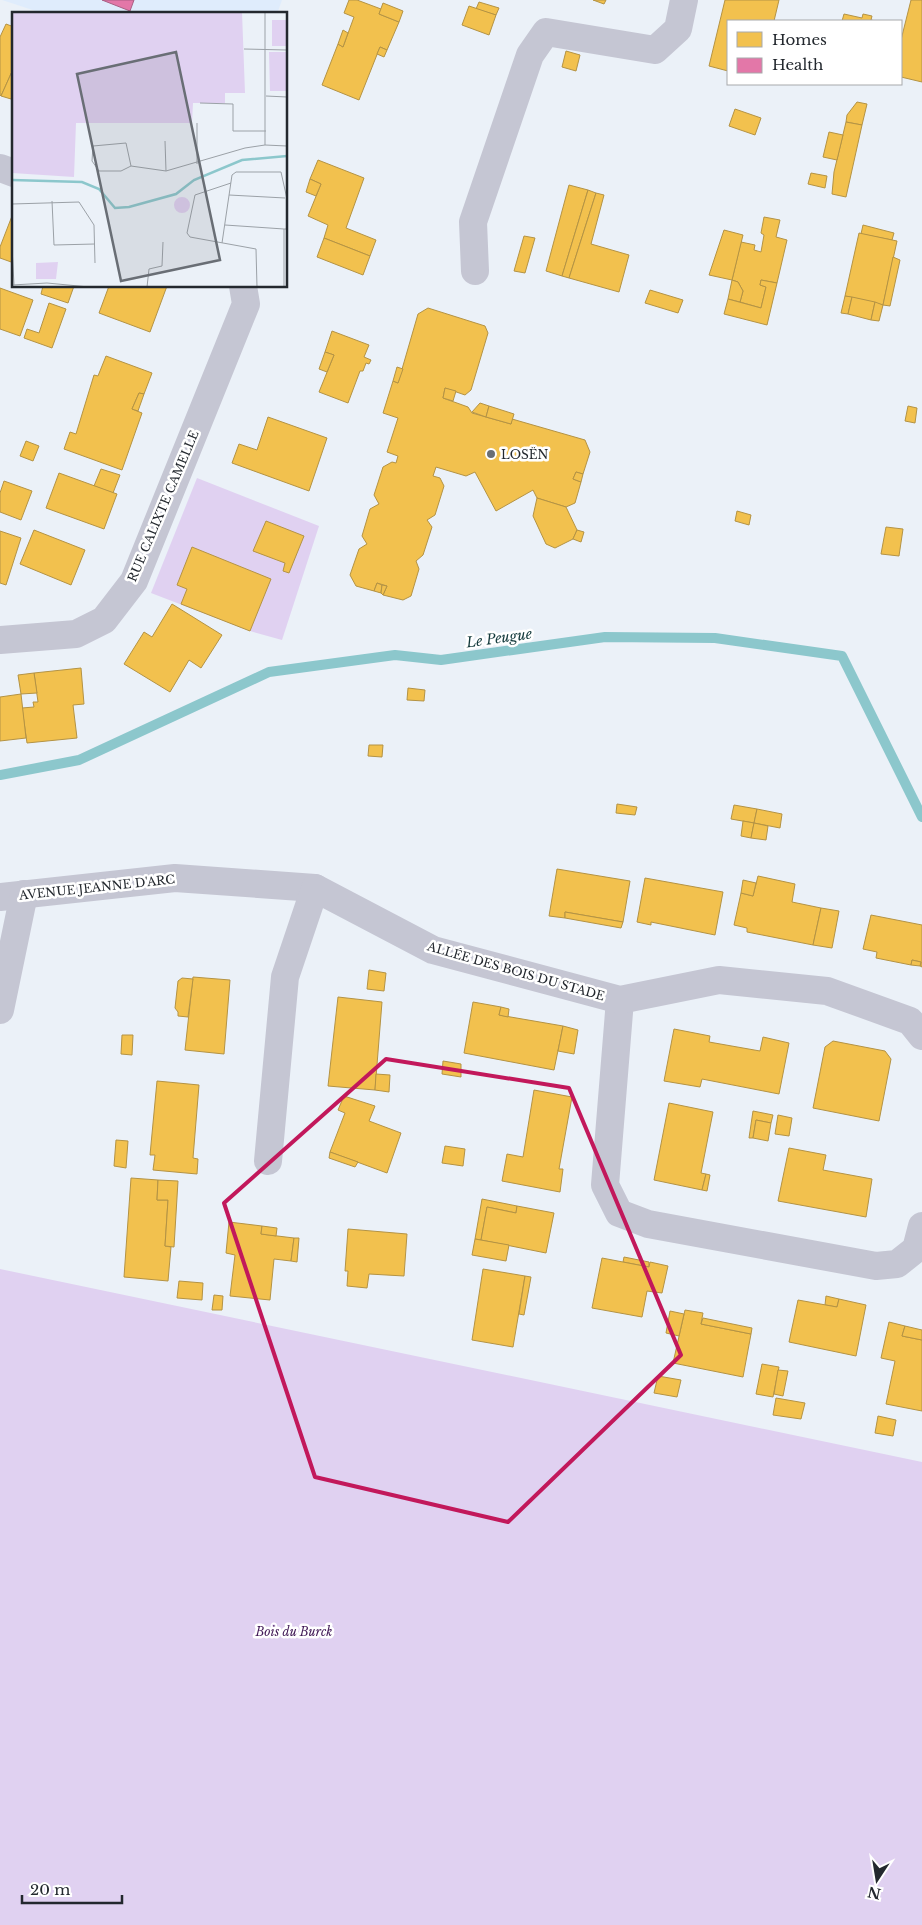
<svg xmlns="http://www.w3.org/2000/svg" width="922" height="1925" font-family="'Libre Baskerville',serif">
<rect width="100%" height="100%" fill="#ebf1f8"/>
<polygon fill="#dfecfc" points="2,0 282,0 277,14 45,14"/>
<g fill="#e0d1f1">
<polygon points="197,478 319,526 282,640 250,631 151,593"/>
<polygon points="0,1269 922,1462 922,1925 0,1925"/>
</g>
<g fill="#f2c14e" stroke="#b49344">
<polygon points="349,0 357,0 381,9 379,14 399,22 387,50 380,47 359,100 322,85 338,44 343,47 354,17 344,13"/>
<polygon points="593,0 606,0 604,4"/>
<polygon points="725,0 779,0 774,21 728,21 728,71 709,66"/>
<polygon points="911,0 922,0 922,82 901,77 901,40"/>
<polygon points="479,2 499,8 496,15 476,9"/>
<polygon points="383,3 403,11 399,22 379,14"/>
<polygon points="469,6 496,15 489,35 462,25"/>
<polygon points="844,14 862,18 863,14 872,16 871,20 876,21 842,21"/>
<polygon points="6,24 14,27 14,67 1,96 0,95 0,37"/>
<polygon points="343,30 348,33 343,47 338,44"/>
<polygon points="380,47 387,50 384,57 377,54"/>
<polygon points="566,51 580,55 576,71 562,67"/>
<polygon points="14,67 14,92 11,99 1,96"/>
<polygon points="857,102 867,104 862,125 846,122 847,115"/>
<polygon points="735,109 761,118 755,135 729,126"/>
<polygon points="846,122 862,125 846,197 832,194 834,172"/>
<polygon points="829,132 843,135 837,160 823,157"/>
<polygon points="318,160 364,178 346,228 376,240 370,256 324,238 328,225 308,216 321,184 310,179"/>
<polygon points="811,173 827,176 825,188 808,184"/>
<polygon points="310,179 321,184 316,196 306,192"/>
<polygon points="569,185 588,190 562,276 546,271"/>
<polygon points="588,190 596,193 569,278 562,276"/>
<polygon points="596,193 604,195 591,244 629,255 619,292 569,278"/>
<polygon points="12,216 14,217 14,263 0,258 0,247"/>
<polygon points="764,217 780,220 776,237 787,240 777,283 761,280 760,285 766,287 761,308 740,302 743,291 738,282 732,280 741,242 755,245 754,250 761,252 764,235 761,233"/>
<polygon points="863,225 894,233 892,240 861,234"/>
<polygon points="724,230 743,235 732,280 709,275"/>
<polygon points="859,233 897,241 883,305 845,296"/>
<polygon points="524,236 535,238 525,273 514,271"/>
<polygon points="324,238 370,256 363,275 317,257"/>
<polygon points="893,257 900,260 890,306 883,305"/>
<polygon points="732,280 738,282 743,291 740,302 728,299"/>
<polygon points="761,280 777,283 767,325 724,314 728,299 761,308 766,287 760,285"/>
<polygon points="43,286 74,286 68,303 41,294"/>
<polygon points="109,286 167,286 150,332 99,313"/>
<polygon points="0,288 33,300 20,336 0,329"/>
<polygon points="650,290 683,300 678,313 645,303"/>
<polygon points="845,296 852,297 848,314 841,313"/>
<polygon points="852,297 875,302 871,320 848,314"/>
<polygon points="875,302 883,305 879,321 871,320"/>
<polygon points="49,303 66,309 52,348 24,338 27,329 39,333"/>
<polygon points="428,308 485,326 488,333 471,390 465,395 445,388 443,398 468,407 472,413 486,417 511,424 512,419 585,440 590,452 583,474 576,472 573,479 581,482 575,503 566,507 537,498 533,490 496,511 475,472 466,476 436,467 433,476 440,478 444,486 435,515 427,520 432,527 423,555 416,561 419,569 411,596 403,600 383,595 387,586 377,583 374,591 356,586 350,575 359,549 367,544 362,536 370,509 379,504 374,495 383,467 392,462 396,463 398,456 387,452 398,418 383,413 393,381 398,383 418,314"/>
<polygon points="332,331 369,345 364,357 371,360 369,364 366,363 363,371 360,371 348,403 319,392 334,355 325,352"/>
<polygon points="325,352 334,355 327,372 319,369"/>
<polygon points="106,356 152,373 144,394 139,393 132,409 142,413 122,470 64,449 70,432 76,434 94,375 98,376"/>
<polygon points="397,367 403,369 398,383 393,381"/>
<polygon points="445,388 456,391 453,401 443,398"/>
<polygon points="139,393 144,394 138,411 132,409"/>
<polygon points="480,403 489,406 486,417 472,412"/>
<polygon points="489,406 514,414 511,424 486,417"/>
<polygon points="908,406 917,408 915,423 905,421"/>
<polygon points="268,417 327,438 309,491 232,463 239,444 257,450"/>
<polygon points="26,441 39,446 33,461 20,456"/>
<polygon points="101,469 120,475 113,493 94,486"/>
<polygon points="576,472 583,474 581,482 573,479"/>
<polygon points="59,473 117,494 104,529 46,508"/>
<polygon points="4,481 32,491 21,520 0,512 0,493"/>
<polygon points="537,498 566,507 577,530 573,539 555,548 546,544 533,516"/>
<polygon points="737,511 751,515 749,525 735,521"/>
<polygon points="266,521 304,536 289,573 283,571 285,563 253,551"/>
<polygon points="886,527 903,529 899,556 881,554"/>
<polygon points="34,530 85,550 71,585 20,564"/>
<polygon points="577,530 584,532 581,542 573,539"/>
<polygon points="0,531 21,538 6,585 0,583"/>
<polygon points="192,547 271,579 250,631 181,604 187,589 177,585"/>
<polygon points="377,583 382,585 381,593 374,591"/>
<polygon points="382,585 387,586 383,595 381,593"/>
<polygon points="172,604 222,635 201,668 189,660 170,692 124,664 144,632 152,637"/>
<polygon points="81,668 84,704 73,705 77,738 27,743 22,708 34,707 33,702 38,702 34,673"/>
<polygon points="34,673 37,693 21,694 18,675"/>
<polygon points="408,688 425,690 424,701 407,700"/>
<polygon points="21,694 26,738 0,741 0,697"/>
<polygon points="369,745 383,745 382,757 368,756"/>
<polygon points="617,804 637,807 635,815 616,813"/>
<polygon points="734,805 757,809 754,823 731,819"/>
<polygon points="757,809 782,814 780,828 754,823"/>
<polygon points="743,821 754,823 751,838 741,836"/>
<polygon points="754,823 768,826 766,840 751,838"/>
<polygon points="557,869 630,881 623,922 565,912 565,918 549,916"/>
<polygon points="758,876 795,884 792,902 821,908 813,945 747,932 747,928 734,925 741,893 753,896"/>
<polygon points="645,878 723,892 715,935 651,922 651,925 637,922"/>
<polygon points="743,880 756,883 753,896 741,893"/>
<polygon points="821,908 839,911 832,948 813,945"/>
<polygon points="565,912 623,922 621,928 565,918"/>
<polygon points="871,915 922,925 922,967 920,966 921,962 912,960 911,965 876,958 877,952 863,949"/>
<polygon points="912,960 921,962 920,966 911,965"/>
<polygon points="369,970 386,973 384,991 367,989"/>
<polygon points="193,977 230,980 224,1054 185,1050"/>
<polygon points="182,978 193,979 188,1017 178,1016 178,1012 175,1008 178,981"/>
<polygon points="338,997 382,1002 375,1090 328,1086"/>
<polygon points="473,1002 501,1007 499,1015 563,1026 554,1070 464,1053"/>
<polygon points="501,1007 509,1009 508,1017 499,1015"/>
<polygon points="563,1026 578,1030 574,1054 558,1051"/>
<polygon points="674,1029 710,1036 709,1042 760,1051 763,1037 789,1043 779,1094 702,1079 700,1087 664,1081"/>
<polygon points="122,1035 133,1035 132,1055 121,1054"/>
<polygon points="833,1041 885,1051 891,1059 879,1121 813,1108 825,1047"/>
<polygon points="443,1061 461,1064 461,1077 442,1074"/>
<polygon points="376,1074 390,1075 389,1092 375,1090"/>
<polygon points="157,1081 199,1085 193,1158 198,1159 197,1174 153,1170 155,1155 150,1155"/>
<polygon points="534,1090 572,1097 559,1169 563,1169 560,1192 502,1181 507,1154 523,1157"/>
<polygon points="344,1096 375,1106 369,1121 401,1133 387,1173 330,1152 345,1113 338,1110"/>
<polygon points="669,1103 713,1112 701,1173 706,1174 702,1190 654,1180"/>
<polygon points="753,1111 773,1115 771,1123 756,1120 753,1138 749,1138"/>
<polygon points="778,1115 792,1118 789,1136 775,1134"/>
<polygon points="756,1120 771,1123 768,1141 753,1138"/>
<polygon points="116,1140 128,1141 126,1168 114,1166"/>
<polygon points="445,1146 465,1149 463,1166 442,1163"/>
<polygon points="789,1148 826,1155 823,1170 872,1179 866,1217 778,1201"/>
<polygon points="330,1152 358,1162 355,1167 329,1158"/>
<polygon points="706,1174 710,1175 707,1191 702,1190"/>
<polygon points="131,1178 158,1180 157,1200 168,1200 165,1246 171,1247 168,1281 124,1277"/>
<polygon points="158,1180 178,1181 174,1247 165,1246 168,1200 157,1200"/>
<polygon points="482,1199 517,1206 516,1213 487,1207 481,1240 475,1239"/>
<polygon points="517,1206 554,1213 546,1253 481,1240 487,1207 516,1213"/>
<polygon points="229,1222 262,1226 261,1234 294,1238 291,1261 274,1259 270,1300 230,1296 235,1255 226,1253"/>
<polygon points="262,1226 277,1228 276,1236 261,1234"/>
<polygon points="348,1229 407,1234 404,1276 369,1274 367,1288 347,1286 348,1271 345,1271"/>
<polygon points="294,1238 299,1238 297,1262 291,1261"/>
<polygon points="475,1239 509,1245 506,1261 472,1255"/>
<polygon points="624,1257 649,1262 649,1267 623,1262"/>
<polygon points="602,1258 649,1267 650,1262 668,1266 662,1293 647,1291 642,1317 592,1308"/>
<polygon points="483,1269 525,1276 513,1347 472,1340"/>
<polygon points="525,1276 531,1277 524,1315 519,1314"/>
<polygon points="179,1281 203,1283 202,1300 177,1298"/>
<polygon points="214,1295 223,1296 222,1310 212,1310"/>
<polygon points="826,1296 839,1299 837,1307 825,1305"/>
<polygon points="839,1299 866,1305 856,1356 789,1342 798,1300 837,1307"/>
<polygon points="685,1310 703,1313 701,1324 751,1334 743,1377 673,1363"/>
<polygon points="670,1311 684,1314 679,1336 666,1333"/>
<polygon points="703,1318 752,1328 751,1334 701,1324"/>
<polygon points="889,1322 905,1326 902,1336 922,1340 922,1411 886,1404 895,1361 881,1358"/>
<polygon points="905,1326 922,1330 922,1340 902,1336"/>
<polygon points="762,1364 779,1367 773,1397 756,1394"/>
<polygon points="778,1370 788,1371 783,1396 774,1394"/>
<polygon points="658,1376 681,1380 677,1397 654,1393"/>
<polygon points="776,1398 805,1403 801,1419 773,1415"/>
<polygon points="878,1416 896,1420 893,1436 875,1433"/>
</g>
<polygon fill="#e377a8" stroke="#a95f83" points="102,0 134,0 130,11"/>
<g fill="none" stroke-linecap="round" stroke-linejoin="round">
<polyline stroke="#8cc7cc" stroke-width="10" points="0,775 79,760 269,672 395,655 441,660 605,637 715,638 842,656 922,817"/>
<g stroke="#c5c6d3" stroke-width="28">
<polyline points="0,168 14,173"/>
<polyline points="475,271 473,222 530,55 546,32 655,50 678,29 684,0"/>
<polyline points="0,640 76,634 104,620 134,581 246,304 243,286"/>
<polyline points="0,897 175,878 315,888"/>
<polyline points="620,1000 605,1185 619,1213 648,1224 876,1266 897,1264 916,1249 922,1226"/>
<polyline points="0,1010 24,894"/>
<polyline points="268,1161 285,977 315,888 433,950 620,1000 719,980 827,991 910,1021 922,1036"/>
</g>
</g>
<path fill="none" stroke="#c2185b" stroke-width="4" stroke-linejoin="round" d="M386,1059L569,1088L681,1355L508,1522L315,1477L224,1203Z"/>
<circle fill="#696e75" stroke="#fff" stroke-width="2" cx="491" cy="454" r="5"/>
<g text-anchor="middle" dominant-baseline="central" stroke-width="5" stroke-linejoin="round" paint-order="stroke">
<g font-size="12" fill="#23282e" stroke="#fff" text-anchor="start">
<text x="501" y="454">LOSËN</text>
</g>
<g font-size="12" fill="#23282e" stroke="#fff">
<text transform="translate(163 506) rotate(-67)">RUE CALIXTE CAMELLE</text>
<text transform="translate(97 887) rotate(-6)">AVENUE JEANNE D'ARC</text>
<text transform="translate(516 971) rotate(16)">ALLÉE DES BOIS DU STADE</text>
</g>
<g font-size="12" font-style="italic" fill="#411956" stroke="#fff">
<text x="294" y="1631">Bois du Burck</text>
</g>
<g font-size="14" font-style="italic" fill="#12393b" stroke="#fff">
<text transform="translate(499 638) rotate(-8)">Le Peugue</text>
</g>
</g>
<g transform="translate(12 12)">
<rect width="275" height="275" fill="#ebf1f8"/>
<path d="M0,0H230L233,81H213V91H181L180,111H64L62,165L0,161ZM260,8H275V34H260ZM275,40V79H258L257,40ZM162 193a8 8 0 1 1 16 0a8 8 0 1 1-16 0ZM46,250L44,267H24V251Z" fill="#e0d1f1"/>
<path fill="none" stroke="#8cc7cc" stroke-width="2.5" d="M0,168L70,170L87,177L103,196L117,195L164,182L182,168L230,148L275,144"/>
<path fill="none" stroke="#9ba1a7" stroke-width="1" d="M232,37L275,38M254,84L275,85M188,91L221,92V119H254M185,111V152M253,133V0M119,154L114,131L81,134L80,149L87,159H109L119,154L154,159L153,129M154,159L233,136L253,133L275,134M219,171L183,183L175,221L178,225L244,237L245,275M217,183L273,186M40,189L42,233L83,232M0,192L67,190L82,213L83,251M213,213L272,217M210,231L220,163L224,160H269L275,187M0,235L2,273M0,273L35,271L77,275M135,275L137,257L150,254L151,230M272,275V217H275"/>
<path fill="#696e75" fill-opacity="0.15" stroke="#696e75" stroke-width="2.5" d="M164,40L208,248L109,269L65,62Z"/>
<rect width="275" height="275" fill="none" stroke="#23282e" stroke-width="2.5"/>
</g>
<rect x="727" y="20" width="175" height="65" fill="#ffffff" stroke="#a7a9ab"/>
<rect x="737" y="32" width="25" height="15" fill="#f2c14e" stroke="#a7a9ab"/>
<text x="772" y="45" font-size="15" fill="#23282e">Homes</text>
<rect x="737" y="58" width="25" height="15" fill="#e377a8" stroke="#a7a9ab"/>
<text x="772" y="70" font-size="15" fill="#23282e">Health</text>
<g transform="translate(877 1880) rotate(192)" stroke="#ffffff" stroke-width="4" paint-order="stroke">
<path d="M0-4L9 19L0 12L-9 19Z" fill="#23282e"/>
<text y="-8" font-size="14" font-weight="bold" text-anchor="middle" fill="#23282e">N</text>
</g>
<path d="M22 1895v8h100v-8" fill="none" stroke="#23282e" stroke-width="2.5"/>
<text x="30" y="1895" font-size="15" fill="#23282e" stroke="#ffffff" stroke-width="4" paint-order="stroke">20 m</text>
</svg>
